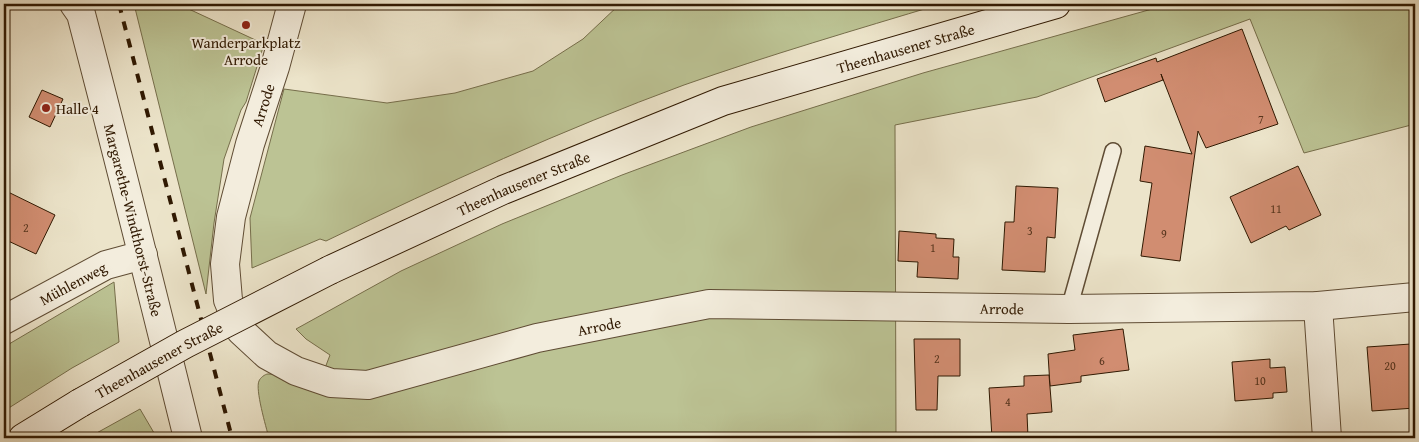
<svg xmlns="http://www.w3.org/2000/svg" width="1419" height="442" font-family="'Gentium Book Plus',serif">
<rect width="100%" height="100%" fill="#ece4ca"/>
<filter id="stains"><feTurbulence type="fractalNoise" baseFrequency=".004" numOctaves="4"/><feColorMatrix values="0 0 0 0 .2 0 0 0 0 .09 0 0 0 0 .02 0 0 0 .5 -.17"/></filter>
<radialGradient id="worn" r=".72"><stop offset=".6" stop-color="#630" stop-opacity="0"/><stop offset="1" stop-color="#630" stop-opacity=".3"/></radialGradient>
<g fill="#bcc394" stroke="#766e4b">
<polygon points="134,4 178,4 264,44 246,102 241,110 224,159 214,223 206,294"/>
<path d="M620,4H941C855,30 769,55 684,85C562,130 444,184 326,241L320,239L252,268L250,218L284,89L387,103L455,93L533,71L583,39Z"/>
<path d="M1170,4H1415V124L1304,153L1250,19L1037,97L895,125L896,438H269C266,427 255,389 259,381C260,378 265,374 268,374C278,373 306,386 317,389L330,355L306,339L296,329L401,271L502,224L622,175L751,127L923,73Z"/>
<polygon points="114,282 119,342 72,368 4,411 4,347"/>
<polygon points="140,409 157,438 88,438 93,435"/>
</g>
<g fill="#d18d71" stroke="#301902">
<polygon points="1242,29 1278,124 1206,148 1198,131 1180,261 1141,256 1152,183 1140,181 1145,146 1192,154 1161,74 1163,80 1105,102 1097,79 1156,58 1157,62"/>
<polygon points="42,90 63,99 50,127 29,117"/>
<polygon points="1298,166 1321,215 1289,230 1286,226 1251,243 1230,197"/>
<polygon points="1016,186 1058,188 1055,238 1047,237 1045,272 1002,270 1005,222 1014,222"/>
<polygon points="4,190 55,215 36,254 4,239"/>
<polygon points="899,231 936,234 936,238 954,239 953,257 959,257 958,279 917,277 918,262 898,261"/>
<polygon points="1123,329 1129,370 1081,376 1081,382 1050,386 1048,354 1075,350 1073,335"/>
<polygon points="914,339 960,339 960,376 938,376 937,410 916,410"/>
<polygon points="1411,344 1415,408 1372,411 1367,347"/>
<polygon points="1270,359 1270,368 1285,367 1287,392 1273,393 1273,398 1235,401 1232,362"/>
<polygon points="1049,375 1052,412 1027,414 1028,437 992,438 989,388 1024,386 1024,376"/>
</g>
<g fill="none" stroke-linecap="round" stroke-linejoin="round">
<defs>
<polyline id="lane" points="1069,309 1113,151"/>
<g id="street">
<path id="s1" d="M74,4L81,14C118,155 153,296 188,438"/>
<path id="s2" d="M292,4L275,67L250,144L231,217L225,264L228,300L241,331L267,355L296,371L331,383L368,385L537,338L709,304L1069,309L1318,306L1415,297"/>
<polyline points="1318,306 1327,438"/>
<path id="s3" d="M4,320L106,265L143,255"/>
</g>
<g id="secondary">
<path id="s4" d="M330,270L503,190L723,101L1056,4"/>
<polyline points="23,438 80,403"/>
</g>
</defs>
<use href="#lane" stroke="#5f4c34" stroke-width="18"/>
<use href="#street" stroke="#5f4c34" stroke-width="30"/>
<use href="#secondary" stroke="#301902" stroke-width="30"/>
<use href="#lane" stroke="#f3eddd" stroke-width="15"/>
<use href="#street" stroke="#f3eddd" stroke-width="28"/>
<use href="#secondary" stroke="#f3eddd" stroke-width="28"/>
<polyline stroke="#301902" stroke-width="4" stroke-dasharray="9 9" stroke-linecap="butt" points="119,4 232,438"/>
<defs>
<g id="secondary-bridge">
<path id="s5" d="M80,403L185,344L330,270"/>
</g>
</defs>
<use href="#secondary-bridge" stroke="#301902" stroke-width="30" stroke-linecap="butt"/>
<use href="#secondary-bridge" stroke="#f3eddd" stroke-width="28"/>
</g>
<g fill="#8f2418" stroke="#f3eddd" stroke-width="2">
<circle cx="246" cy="25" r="5"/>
<circle cx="46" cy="108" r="5"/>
</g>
<g text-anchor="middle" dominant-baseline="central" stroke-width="4" stroke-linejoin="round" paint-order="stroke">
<g font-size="12" fill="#58361e">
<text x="1261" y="119">7</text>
<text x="1276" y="208">11</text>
<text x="26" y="227">2</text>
<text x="1030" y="230">3</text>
<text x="1164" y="233">9</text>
<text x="933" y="247">1</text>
<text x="937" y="358">2</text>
<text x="1102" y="360">6</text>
<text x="1390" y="365">20</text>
<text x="1260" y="380">10</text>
<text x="1008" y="401">4</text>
</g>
<g font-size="15" fill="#301902" stroke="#f3eddd">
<text x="246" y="42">Wanderparkplatz<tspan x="246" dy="17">Arrode</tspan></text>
<text x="56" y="108" text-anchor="start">Halle 4</text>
</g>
<g font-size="15" fill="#301902" stroke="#f3eddd">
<text stroke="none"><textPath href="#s4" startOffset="618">Theenhausener Straße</textPath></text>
<text transform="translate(263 105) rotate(-72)">Arrode</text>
<text stroke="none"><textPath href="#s4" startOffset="212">Theenhausener Straße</textPath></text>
<text stroke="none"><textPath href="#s1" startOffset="225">Margarethe-Windthorst-Straße</textPath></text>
<text stroke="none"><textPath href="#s3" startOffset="78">Mühlenweg</textPath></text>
<text stroke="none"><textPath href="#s2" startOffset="1125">Arrode</textPath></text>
<text stroke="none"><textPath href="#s2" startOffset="720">Arrode</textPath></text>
<text stroke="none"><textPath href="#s5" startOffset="90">Theenhausener Straße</textPath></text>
</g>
</g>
<rect width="1419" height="442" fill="none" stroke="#ece4ca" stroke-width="20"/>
<rect x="5" y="5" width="1409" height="432" fill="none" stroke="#301902" stroke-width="2.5"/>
<rect x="10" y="10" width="1399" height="422" fill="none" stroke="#301902"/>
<rect width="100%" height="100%" filter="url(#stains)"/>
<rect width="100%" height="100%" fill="url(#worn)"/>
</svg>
